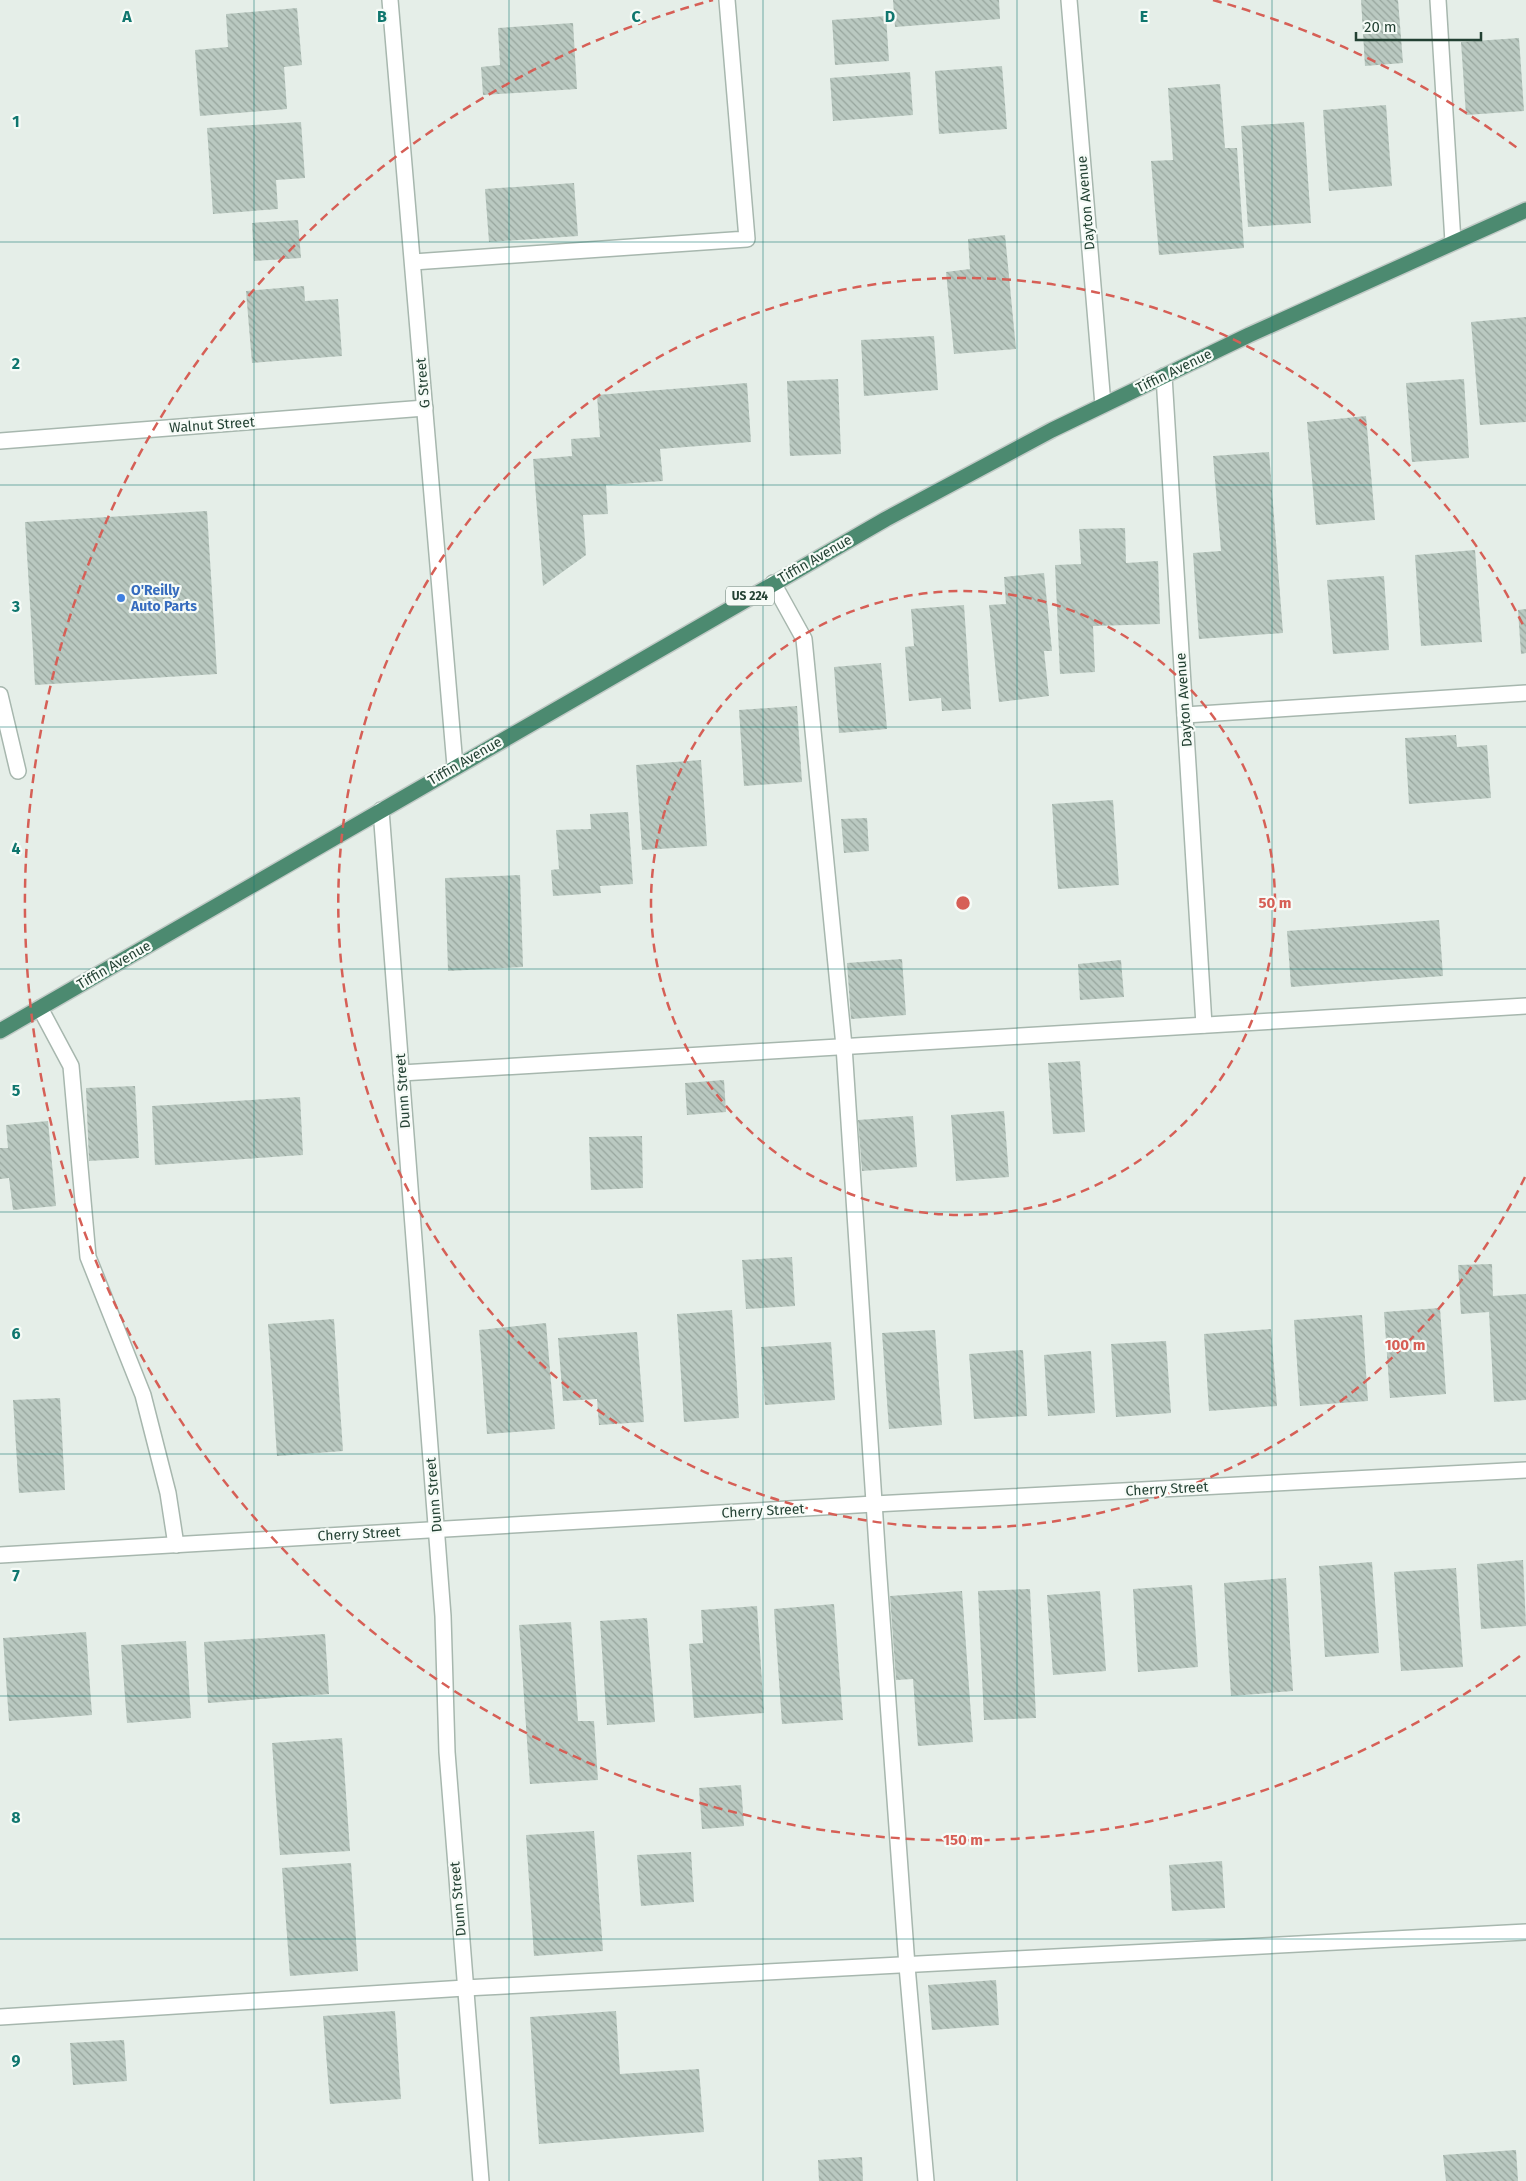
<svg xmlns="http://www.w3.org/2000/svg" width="1526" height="2181" font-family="'Fira Sans',sans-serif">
<defs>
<pattern id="building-back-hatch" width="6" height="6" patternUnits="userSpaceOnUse" patternTransform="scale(1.25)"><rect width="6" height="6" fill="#bac9c1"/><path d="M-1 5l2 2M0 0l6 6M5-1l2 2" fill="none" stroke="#97a59d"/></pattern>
</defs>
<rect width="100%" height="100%" fill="#e5eee8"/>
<g fill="url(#building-back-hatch)">
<polygon points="893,0 999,0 1000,19 895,27"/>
<polygon points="1361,0 1398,0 1403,63 1365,66"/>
<polygon points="297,8 302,65 284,67 287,109 200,116 195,50 228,47 226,14"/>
<polygon points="886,16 889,61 835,65 832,20"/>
<polygon points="573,23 577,89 483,95 481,67 500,65 498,28"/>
<polygon points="1519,38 1524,111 1466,115 1461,42"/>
<polygon points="1002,66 1007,129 939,134 935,71"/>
<polygon points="910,72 913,115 833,121 830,78"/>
<polygon points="1220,84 1225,148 1237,148 1244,248 1159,255 1151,161 1173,160 1168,88"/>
<polygon points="1386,105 1392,186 1329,191 1323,110"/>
<polygon points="301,122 305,178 276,180 278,209 213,214 207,128"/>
<polygon points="1304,122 1311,223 1248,227 1241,126"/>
<polygon points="574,183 578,236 489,242 485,189"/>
<polygon points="298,220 301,258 254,261 252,223"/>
<polygon points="1005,235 1016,349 954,354 946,272 970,269 968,239"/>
<polygon points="304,286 305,301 338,299 342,356 252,363 246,291"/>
<polygon points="1526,317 1526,422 1480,425 1471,322"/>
<polygon points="934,336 938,390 864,396 861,340"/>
<polygon points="838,379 841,454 790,456 787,381"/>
<polygon points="1464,379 1469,458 1412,462 1406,383"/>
<polygon points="747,383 751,442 660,449 663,481 606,485 608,514 583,515 586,555 543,586 533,459 572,456 571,439 600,437 597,395"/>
<polygon points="1366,416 1375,520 1316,525 1307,422"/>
<polygon points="1269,452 1283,633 1199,639 1193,553 1221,551 1213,456"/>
<polygon points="207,511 217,674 35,685 25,522"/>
<polygon points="1125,528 1126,563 1158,561 1160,624 1093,626 1095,672 1060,674 1055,565 1081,564 1079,529"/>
<polygon points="1475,550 1482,642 1421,646 1415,555"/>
<polygon points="1044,573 1052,651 1044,651 1049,696 999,702 989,605 1006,604 1004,577"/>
<polygon points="1384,576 1389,650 1333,654 1327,580"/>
<polygon points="964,605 971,709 942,711 941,698 909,701 905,647 914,646 911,609"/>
<polygon points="1526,609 1526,653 1521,654 1518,610"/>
<polygon points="881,663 887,729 839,733 834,667"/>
<polygon points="797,706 802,782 744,786 739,710"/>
<polygon points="1456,735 1457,747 1487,745 1491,798 1409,804 1405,738"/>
<polygon points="701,760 707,846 642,850 636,765"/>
<polygon points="1113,800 1119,885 1058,889 1052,804"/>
<polygon points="628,812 633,884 600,886 601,893 553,896 551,870 559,869 556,830 591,829 590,814"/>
<polygon points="867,818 869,851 844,853 841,819"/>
<polygon points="520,875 523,967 448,971 445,878"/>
<polygon points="1439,920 1443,976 1291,987 1287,931"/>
<polygon points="902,959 906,1015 851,1019 847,963"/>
<polygon points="1121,960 1124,997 1080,1000 1078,964"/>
<polygon points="1080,1061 1085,1132 1053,1134 1048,1063"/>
<polygon points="724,1080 726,1112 687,1115 685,1083"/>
<polygon points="135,1086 139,1158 89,1161 86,1088"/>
<polygon points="300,1097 303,1155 155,1165 152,1106"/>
<polygon points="1004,1111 1009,1177 956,1181 951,1115"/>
<polygon points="913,1116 917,1167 862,1171 858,1120"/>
<polygon points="48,1121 56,1206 13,1210 9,1178 0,1179 0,1148 8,1148 6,1125"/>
<polygon points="642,1136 643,1188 591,1190 589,1137"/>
<polygon points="792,1257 795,1306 746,1309 742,1260"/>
<polygon points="1492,1264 1493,1296 1526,1294 1526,1400 1494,1402 1489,1312 1461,1314 1458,1265"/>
<polygon points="1440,1308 1446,1394 1390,1398 1384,1312"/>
<polygon points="732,1310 739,1418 684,1422 677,1314"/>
<polygon points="1362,1315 1368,1401 1300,1406 1294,1320"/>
<polygon points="334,1319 343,1451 277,1456 268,1324"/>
<polygon points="546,1323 555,1429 487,1434 479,1330"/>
<polygon points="1271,1329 1277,1406 1209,1411 1204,1334"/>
<polygon points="935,1330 942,1425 889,1429 882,1333"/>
<polygon points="637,1332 644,1422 599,1425 597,1399 563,1401 558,1338"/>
<polygon points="1166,1341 1171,1413 1116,1417 1111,1344"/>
<polygon points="831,1342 835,1400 765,1405 761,1347"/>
<polygon points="1023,1350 1027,1416 974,1419 969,1354"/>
<polygon points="1091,1351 1095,1413 1048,1416 1044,1355"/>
<polygon points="60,1398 65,1490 19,1493 13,1400"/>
<polygon points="1523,1560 1526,1626 1481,1629 1477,1564"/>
<polygon points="1372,1562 1379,1653 1325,1657 1319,1566"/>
<polygon points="1456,1568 1463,1667 1401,1671 1394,1572"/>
<polygon points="1286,1578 1293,1691 1231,1696 1224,1583"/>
<polygon points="1192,1585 1198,1667 1138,1672 1133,1589"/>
<polygon points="1030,1589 1036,1718 984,1720 978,1591"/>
<polygon points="962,1591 973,1742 918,1746 913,1679 896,1680 890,1596"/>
<polygon points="1100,1591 1106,1671 1053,1675 1047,1595"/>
<polygon points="834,1604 843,1720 782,1724 774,1609"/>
<polygon points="757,1606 764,1713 694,1718 689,1644 703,1643 701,1610"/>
<polygon points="647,1618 655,1722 607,1725 600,1621"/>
<polygon points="571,1622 578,1721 594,1721 598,1780 530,1784 519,1625"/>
<polygon points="86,1632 92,1715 9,1721 3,1638"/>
<polygon points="325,1634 329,1694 208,1703 204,1642"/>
<polygon points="186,1641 191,1718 127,1723 121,1645"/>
<polygon points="342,1738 350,1851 280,1855 272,1743"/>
<polygon points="741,1785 744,1826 702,1829 699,1788"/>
<polygon points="594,1831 603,1951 534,1956 526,1835"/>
<polygon points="691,1852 694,1902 641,1906 637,1855"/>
<polygon points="1222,1861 1225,1908 1172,1911 1169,1865"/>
<polygon points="351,1863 358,1971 290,1976 282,1868"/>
<polygon points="996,1980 999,2025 932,2030 928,1985"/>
<polygon points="395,2011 401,2099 330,2104 323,2016"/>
<polygon points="616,2011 620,2074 699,2069 704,2132 539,2144 530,2017"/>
<polygon points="124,2040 127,2081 73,2085 70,2043"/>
<polygon points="1516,2150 1518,2181 1446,2181 1443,2155"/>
<polygon points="862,2157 863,2181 819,2181 818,2160"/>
</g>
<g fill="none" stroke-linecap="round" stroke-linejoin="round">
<defs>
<g id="service">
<polyline points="413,262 747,239 727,0"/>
<polyline points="773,583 804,639 844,1046 878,1563 907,1966 926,2181"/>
<polyline points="0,695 18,771"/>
<polyline points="1185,715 1526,693"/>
<polyline points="40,1008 71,1066 88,1257 143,1395 168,1493 176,1545"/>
<polyline points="401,1073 1526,1006"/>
<polyline points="0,2017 465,1988 1526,1932"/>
</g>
<g id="minor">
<polyline points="390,0 455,766"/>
<polyline points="1069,0 1103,405"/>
<polyline points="1438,0 1453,242"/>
<polyline points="1164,376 1204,1025"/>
<polyline points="0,441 425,408"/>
<polyline points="381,810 443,1616 447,1752 481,2181"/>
<polyline points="0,1555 874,1504 1526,1470"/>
</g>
<polyline id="trunk" points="0,1031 886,519 1052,430 1249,335 1526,210"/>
</defs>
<use href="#service" stroke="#a7b7ae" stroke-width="18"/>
<use href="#minor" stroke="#a7b7ae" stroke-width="18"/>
<use href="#trunk" stroke="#c1cac6" stroke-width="18"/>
<use href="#service" stroke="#fff" stroke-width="15"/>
<use href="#minor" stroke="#fff" stroke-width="15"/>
<use href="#trunk" stroke="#4c8a70" stroke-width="15"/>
</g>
<path fill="none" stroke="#0f766e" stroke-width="1" stroke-opacity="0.55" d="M254,0V2181M509,0V2181M763,0V2181M1017,0V2181M1272,0V2181M0,242H1526M0,485H1526M0,727H1526M0,969H1526M0,1212H1526M0,1454H1526M0,1696H1526M0,1939H1526"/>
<g fill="none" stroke="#d65f56" stroke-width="2.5" stroke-dasharray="9 6">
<circle cx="963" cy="903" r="312"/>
<path d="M1525 1177A625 625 0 1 1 1525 629"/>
<path d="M1520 1656A937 937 0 1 1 713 0M1213 0A937 937 0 0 1 1520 150"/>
</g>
<circle fill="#3f7fe0" stroke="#f6fbf7" stroke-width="2" cx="121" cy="598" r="5"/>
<g text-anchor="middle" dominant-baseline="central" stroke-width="4.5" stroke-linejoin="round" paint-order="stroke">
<rect fill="#f6fbf7" stroke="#62796e" stroke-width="1" x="726" y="586.5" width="48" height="19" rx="4"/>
<g font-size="12" font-weight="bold" fill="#234133">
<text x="750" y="596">US 224</text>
</g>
<g font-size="14" fill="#234133" stroke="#f6fbf7">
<text transform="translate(1086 203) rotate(-95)">Dayton Avenue</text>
<text transform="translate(1174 371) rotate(-26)">Tiffin Avenue</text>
<text transform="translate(423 383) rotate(-95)">G Street</text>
<text transform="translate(212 425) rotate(-4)">Walnut Street</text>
<text transform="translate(815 559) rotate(-30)">Tiffin Avenue</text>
<text transform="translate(1184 700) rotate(-94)">Dayton Avenue</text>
<text transform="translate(465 761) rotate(-30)">Tiffin Avenue</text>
<text transform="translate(114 965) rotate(-30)">Tiffin Avenue</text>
<text transform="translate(403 1091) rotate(-94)">Dunn Street</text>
<text transform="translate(1167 1489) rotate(-3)">Cherry Street</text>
<text transform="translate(434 1495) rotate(-95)">Dunn Street</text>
<text transform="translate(763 1511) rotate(-3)">Cherry Street</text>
<text transform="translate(359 1534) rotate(-3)">Cherry Street</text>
<text transform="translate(458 1899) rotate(-95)">Dunn Street</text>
</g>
<g font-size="14" font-weight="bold" fill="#366cbe" stroke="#f6fbf7" text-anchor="start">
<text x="131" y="590">O'Reilly<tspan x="131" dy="16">Auto Parts</tspan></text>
</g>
</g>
<g font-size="16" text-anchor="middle" font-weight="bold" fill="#0f766e" stroke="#f6fbf7" stroke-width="4.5" stroke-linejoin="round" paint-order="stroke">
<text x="127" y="22">A</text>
<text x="382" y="22">B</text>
<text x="636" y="22">C</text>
<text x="890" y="22">D</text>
<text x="1144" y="22">E</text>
<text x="16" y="127">1</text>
<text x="16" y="369">2</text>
<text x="16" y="612">3</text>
<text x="16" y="854">4</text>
<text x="16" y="1096">5</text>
<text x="16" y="1339">6</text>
<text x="16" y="1581">7</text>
<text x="16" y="1823">8</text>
<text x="16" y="2066">9</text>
</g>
<circle cx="963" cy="903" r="8" fill="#d65f56" stroke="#f6fbf7" stroke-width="2.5"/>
<g font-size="15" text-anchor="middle" font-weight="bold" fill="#d65f56" stroke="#f6fbf7" stroke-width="4.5" stroke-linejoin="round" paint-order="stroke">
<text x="1275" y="908">50 m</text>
<text x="1405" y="1350">100 m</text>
<text x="963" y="1845">150 m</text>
</g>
<path d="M1356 32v8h125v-8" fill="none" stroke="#234133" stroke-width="2.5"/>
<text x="1364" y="32" font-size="15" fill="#234133" stroke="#f6fbf7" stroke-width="4" paint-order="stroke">20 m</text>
</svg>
